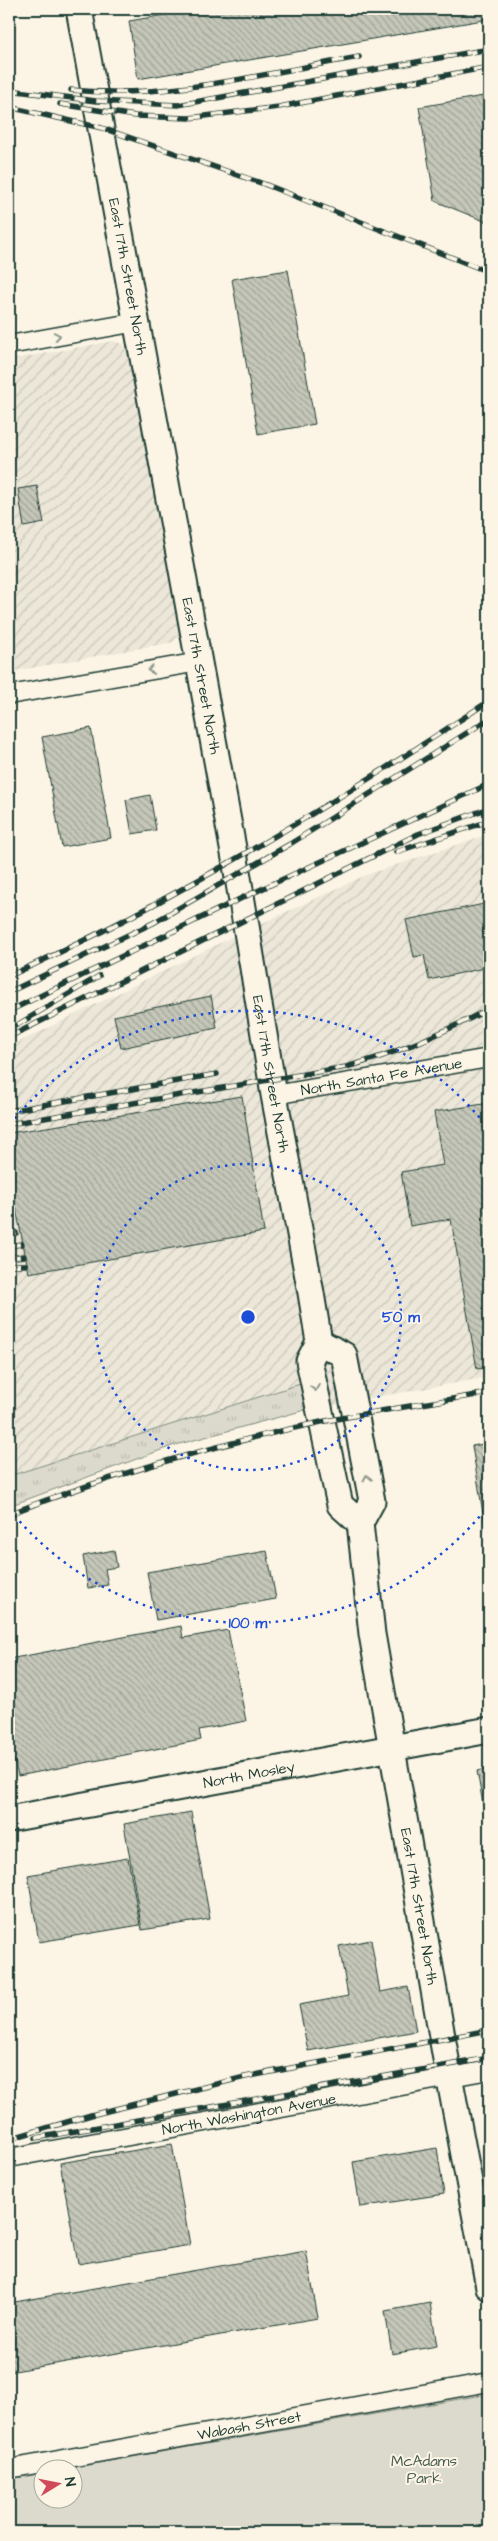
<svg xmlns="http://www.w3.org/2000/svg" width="498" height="2541" font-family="'Architects Daughter',sans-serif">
<defs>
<pattern id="industrial-furrows" width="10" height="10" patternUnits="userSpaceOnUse" patternTransform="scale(1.25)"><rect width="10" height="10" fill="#ece7d8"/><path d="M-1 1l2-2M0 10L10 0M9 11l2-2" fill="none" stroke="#cac7ba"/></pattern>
<pattern id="grass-tufts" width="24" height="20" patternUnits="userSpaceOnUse" patternTransform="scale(1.25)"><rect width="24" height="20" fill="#dcdacc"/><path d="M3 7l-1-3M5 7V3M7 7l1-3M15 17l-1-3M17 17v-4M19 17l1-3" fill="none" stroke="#bcbcb0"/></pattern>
<pattern id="building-back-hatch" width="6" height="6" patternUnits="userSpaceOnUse" patternTransform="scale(1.25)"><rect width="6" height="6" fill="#c5c7b9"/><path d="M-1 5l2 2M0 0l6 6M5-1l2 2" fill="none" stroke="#9fa397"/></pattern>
</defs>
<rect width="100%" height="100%" fill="#fcf5e5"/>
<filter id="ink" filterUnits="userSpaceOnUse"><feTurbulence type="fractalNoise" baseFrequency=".02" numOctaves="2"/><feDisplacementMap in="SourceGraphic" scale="10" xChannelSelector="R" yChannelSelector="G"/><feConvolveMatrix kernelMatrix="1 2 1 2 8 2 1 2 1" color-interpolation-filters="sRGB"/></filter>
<g filter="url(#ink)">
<g fill="url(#industrial-furrows)">
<polygon points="113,341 123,344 128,352 180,634 174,642 9,672 9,360"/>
<polygon points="489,834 489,1377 305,1410 300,1384 9,1476 9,1047 228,939 366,875"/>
</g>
<polygon fill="url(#grass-tufts)" stroke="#7e8c80" points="300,1384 305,1410 172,1446 9,1506 9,1476"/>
<polygon fill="#dcdacc" stroke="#7e8c80" points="482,2395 489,2401 489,2532 9,2532 9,2479 42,2473 42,2498 72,2498 72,2468 70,2468"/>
<g fill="url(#building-back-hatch)" stroke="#1f3d34">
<polygon points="200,9 489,9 489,19 138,79 129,21"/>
<polygon points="489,95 489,223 435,201 419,107"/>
<polygon points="288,270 315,424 258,434 232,279"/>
<polygon points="37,486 44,523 24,527 18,489"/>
<polygon points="91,728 111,838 62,847 42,737"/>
<polygon points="150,795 156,830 132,834 126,800"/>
<polygon points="489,903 489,967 429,980 424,955 414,957 406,920"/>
<polygon points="211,996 217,1028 121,1048 114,1016"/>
<polygon points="242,1096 264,1232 29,1273 12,1189 9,1190 9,1133"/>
<polygon points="489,1103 489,1367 477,1369 451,1219 410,1226 401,1172 443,1165 434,1112"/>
<polygon points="489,1443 489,1538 487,1538 472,1446"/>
<polygon points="114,1550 117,1567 105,1569 108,1585 88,1588 83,1556"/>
<polygon points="267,1551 276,1599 156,1620 147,1572"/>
<polygon points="181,1626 183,1638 228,1630 246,1721 199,1730 201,1740 18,1776 14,1759 9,1760 9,1659"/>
<polygon points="489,1768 489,1837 477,1771"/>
<polygon points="191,1812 210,1919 142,1930 124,1824"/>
<polygon points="128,1858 140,1925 39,1942 28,1875"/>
<polygon points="371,1940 380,1992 408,1987 416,2031 308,2051 299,2005 348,1996 339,1946"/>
<polygon points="172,2144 190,2245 78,2264 60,2163"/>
<polygon points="437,2148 444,2194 360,2207 353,2162"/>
<polygon points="306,2251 318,2318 9,2372 9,2303"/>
<polygon points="430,2303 437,2346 392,2354 385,2311"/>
</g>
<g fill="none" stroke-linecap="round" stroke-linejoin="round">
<defs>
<g id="street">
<polyline points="9,345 137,322"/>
<polyline points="9,695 199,662"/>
<path id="s1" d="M274,1095L489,1058"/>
<path id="s2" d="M9,2158L489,2070"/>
<path id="s3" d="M9,2469L489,2382"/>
</g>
<g id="secondary">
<path id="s4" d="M79,9L235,859L274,1095L311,1293L319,1342L309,1361L340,1505L360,1523"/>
<path id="s5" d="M319,1342L344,1355L372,1501L360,1523L372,1634L447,2065L489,2287"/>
<path id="s6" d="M9,1819L489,1730"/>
</g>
</defs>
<use href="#street" stroke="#1f3d34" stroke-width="21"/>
<use href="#secondary" stroke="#1f3d34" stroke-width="29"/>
<use href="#street" stroke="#fcf5e5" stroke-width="18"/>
<use href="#secondary" stroke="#fcf5e5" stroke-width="25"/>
<defs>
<g id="rail">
<polyline points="9,90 96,101 178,105 489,49"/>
<path d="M71,90C166,100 266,73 359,57"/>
<polyline points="60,104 135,116 189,118 279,107 489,67"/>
<polyline points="9,107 102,128 264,184 489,272"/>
<polyline points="396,852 489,821"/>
<path d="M9,976C177,900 335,803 489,701"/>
<polyline points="9,992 153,923 290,844 489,719"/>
<polyline points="9,1011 242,898 489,784"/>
<polyline points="17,1025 99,976"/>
<polyline points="9,1037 418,834 489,808"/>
<polyline points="9,1111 217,1074"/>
<path d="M9,1124L346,1067C396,1054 442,1033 489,1009"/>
<polyline points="9,1235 16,1233"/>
<polyline points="9,1246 22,1244"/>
<polyline points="9,1258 24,1256"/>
<polyline points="9,1265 26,1265"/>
<path d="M9,1514C110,1475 215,1445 321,1422C377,1411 433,1402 489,1393"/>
<polyline points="36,2138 489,2058"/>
<polyline points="9,2139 91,2115 245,2077 489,2030"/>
</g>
</defs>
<use href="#rail" stroke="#1f3d34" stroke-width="5.5"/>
<use href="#rail" stroke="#fcf5e5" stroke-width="4" stroke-dasharray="11" stroke-linecap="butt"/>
</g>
<defs><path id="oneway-chevron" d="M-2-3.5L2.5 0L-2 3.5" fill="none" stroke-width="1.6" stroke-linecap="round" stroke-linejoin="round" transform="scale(1.25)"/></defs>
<g stroke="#8e998c">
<use href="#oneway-chevron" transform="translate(57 336) rotate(-10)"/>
<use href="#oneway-chevron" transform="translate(151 670) rotate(170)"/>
<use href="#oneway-chevron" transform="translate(315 1388) rotate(79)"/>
<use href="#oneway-chevron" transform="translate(367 1478) rotate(-101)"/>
</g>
</g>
<g fill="none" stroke="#1d4ed8" stroke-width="2.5" stroke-dasharray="2.5 5">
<circle cx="248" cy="1317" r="153"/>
<path d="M489 1505A306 306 0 0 1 10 1510M10 1124A306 306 0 0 1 489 1129"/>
</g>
<g text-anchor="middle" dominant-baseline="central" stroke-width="4" stroke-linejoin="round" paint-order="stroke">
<g font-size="15" fill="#1f3d34" stroke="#fcf5e5">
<text stroke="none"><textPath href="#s4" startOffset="272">East 17th Street North</textPath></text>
<text stroke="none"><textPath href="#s4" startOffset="678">East 17th Street North</textPath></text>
<text stroke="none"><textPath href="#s4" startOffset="1082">East 17th Street North</textPath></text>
<text stroke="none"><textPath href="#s1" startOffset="109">North Santa Fe Avenue</textPath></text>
<text stroke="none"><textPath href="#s6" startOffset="244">North Mosley</textPath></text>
<text stroke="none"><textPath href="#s5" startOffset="590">East 17th Street North</textPath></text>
<text stroke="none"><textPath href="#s2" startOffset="244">North Washington Avenue</textPath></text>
<text stroke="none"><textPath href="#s3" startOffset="244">Wabash Street</textPath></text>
</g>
<g font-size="15" fill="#455c52" stroke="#fcf5e5">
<text x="424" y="2461">McAdams<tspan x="424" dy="17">Park</tspan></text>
</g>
</g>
<circle cx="248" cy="1317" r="8" fill="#1d4ed8" stroke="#fcf5e5" stroke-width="2.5"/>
<g font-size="15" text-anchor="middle" font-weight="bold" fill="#1d4ed8" stroke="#fcf5e5" stroke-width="4" stroke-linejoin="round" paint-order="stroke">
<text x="401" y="1322">50 m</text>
<text x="248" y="1628">100 m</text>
</g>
<rect width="498" height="2541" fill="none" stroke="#fcf5e5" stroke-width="30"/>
<rect x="15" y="15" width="468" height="2511" fill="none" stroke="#1f3d34" stroke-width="2" filter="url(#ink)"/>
<g transform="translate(58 2484) rotate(80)"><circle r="24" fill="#fcf5e5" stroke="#a4ab9e"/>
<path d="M0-4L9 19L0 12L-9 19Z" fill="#d1495b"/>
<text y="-8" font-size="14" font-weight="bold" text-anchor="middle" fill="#1f3d34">N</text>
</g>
</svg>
